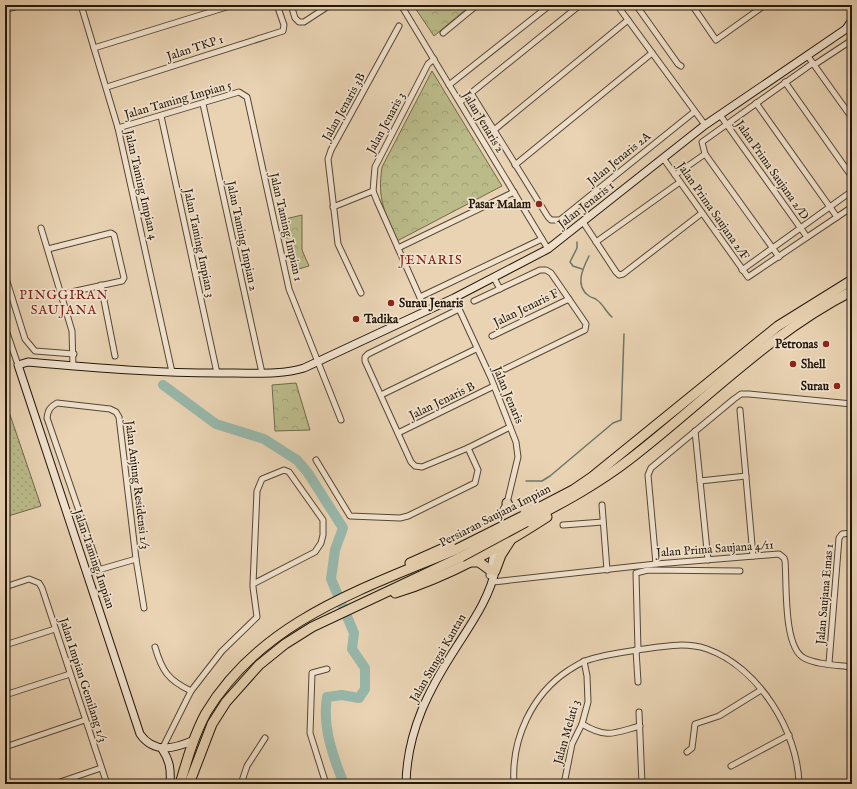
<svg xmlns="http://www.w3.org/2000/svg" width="857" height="789" font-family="'IM FELL English',serif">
<defs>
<pattern id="grass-dots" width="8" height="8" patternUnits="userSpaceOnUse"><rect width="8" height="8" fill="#bbbb8a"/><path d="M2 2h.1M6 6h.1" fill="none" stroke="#a0a076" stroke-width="1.8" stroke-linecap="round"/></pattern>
<pattern id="park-crowns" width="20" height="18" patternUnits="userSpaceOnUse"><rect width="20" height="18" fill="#bbbb8a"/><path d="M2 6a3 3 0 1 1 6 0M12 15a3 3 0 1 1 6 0" fill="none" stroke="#a0a076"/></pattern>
</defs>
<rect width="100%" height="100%" fill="#e9d3b3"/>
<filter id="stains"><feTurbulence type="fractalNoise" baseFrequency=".005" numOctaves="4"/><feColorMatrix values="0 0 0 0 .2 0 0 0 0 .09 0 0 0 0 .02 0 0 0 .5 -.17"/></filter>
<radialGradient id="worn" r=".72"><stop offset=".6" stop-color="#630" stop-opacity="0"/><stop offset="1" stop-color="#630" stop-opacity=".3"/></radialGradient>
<polygon fill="url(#grass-dots)" stroke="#6f6a4a" points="5,400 41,506 5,517"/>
<g fill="url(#park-crowns)" stroke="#6f6a4a">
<polygon points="413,5 471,5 434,36"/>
<path d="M432,71L502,186L397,241C385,212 377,200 382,167Z"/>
<polygon points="302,215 302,250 309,266 292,271 281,220"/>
<polygon points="296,383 310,430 275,431 272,385"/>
</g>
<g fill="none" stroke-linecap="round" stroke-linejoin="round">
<g stroke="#69786b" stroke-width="1.5">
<polyline points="577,242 577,248 570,262 573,266 582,269"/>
<path d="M589,256C583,268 574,286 589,296C592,298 595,298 597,300C603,304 606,312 612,317"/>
<polyline points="526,481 542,481 550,476 613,423 621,420 624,334"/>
</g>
<path stroke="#97b8ab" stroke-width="10" d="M163,385L216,424L264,439L297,460L308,473L343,528L335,550L331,579L354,633L352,649L365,668V689L359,698L342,695L327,697C322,726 333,757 344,784"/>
<defs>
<g id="street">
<polyline points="81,5 118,128 172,372"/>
<polyline points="291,5 295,18 299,22 304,22 330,5"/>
<polyline points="401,5 548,249"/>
<polyline points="617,5 705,125"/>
<polyline points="636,5 678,64 681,66"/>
<polyline points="692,5 716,40 765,5"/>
<polyline points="5,10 22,5"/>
<polyline points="443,33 477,5"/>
<polyline points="94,48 233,5"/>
<polyline points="807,55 852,118"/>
<polyline points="814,65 852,40"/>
<polyline points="785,82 852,177"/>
<polyline points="449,85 550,5"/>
<polyline points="107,87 283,31 284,25 277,5"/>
<polyline points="471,93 548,217 551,220 560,220 694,112"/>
<polyline points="460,102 580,5"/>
<polyline points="756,103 837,217"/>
<polyline points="203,104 262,373"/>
<polyline points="720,115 807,237"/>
<polyline points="161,116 217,373"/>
<polyline points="118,128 239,92 247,97 289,289 341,420"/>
<polyline points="494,130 628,20"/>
<polyline points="663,158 748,277 852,207"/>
<polyline points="515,165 652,53"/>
<polyline points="675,175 705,154"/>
<polyline points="333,207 373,191"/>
<polyline points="583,222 616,272 619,275 623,274 702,213"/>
<polyline points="41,228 72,331 73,366"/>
<polyline points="596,242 680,182"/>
<polyline points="398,248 514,192"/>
<polyline points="48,249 111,233 114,235 124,278 122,281 62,294"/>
<polyline points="779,257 705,154 702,142 813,63"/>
<polyline points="742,270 852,191"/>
<polyline points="5,275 25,339 35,351 74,354"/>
<polyline points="494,278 500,289"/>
<polyline points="101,285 115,356"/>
<polyline points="361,293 338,244 328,159 331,150 399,26"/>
<polyline points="420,297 542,239"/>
<polyline points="454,298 491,378 516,442 518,457 507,503 506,518"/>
<polyline points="474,301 540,270 546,270 551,273 586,324 585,330 505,369"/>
<polyline points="459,309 368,354 365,357 365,361 411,462 415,466 422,467 468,448 510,427"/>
<polyline points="426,311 377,201 373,191 375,167 428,64 434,59"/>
<polyline points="5,327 18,365"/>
<polyline points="492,336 569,299"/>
<polyline points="381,395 476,349"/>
<polyline points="740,410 753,556"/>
<polyline points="695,431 708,560"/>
<polyline points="398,433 494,386"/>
<polyline points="316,460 350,516 400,518 408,516 475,483 478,470 468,448"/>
<polyline points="700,481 746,476"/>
<polyline points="602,505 607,570"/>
<polyline points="499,521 501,513 506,504"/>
<polyline points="563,525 603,522"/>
<polyline points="656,564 648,475 651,468 734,399 741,394 749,394 852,404"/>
<path d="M99,569L47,418C48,410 50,407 57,403L110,409L116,412L119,417L136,559L144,608"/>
<polyline points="88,573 136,559"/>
<path d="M493,582L656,564L779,554L784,558L785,561C787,583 783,647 804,658C817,665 837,665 852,667"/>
<polyline points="5,587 29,579 39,583 42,588 107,784"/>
<polyline points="5,645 55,629"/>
<path d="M155,647C162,671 168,680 191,691"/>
<polyline points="636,650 638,682"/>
<polyline points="638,650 636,573 648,570 740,571"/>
<polyline points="829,663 839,538 842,534 852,533"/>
<polyline points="5,695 70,674"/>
<polyline points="639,712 642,784"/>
<path d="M582,724C607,739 614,733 640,726"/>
<polyline points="5,747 85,720"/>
<polyline points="162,749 191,691 222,651 257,617 253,587 253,584 257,491 262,479 284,470 289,472 323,520 323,535 321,543 315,552 253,584"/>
<polyline points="687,752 692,748 695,724 719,716 761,690"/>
<polyline points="731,766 789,735"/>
<polyline points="54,784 101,768"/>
<polyline points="241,784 247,766 265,738"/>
<polyline points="326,784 310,733 312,673 327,669"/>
<path d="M514,784C511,739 532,694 569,670C574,667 580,663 585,661C604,654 624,652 644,649C665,646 686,642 707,649C758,667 798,731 799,784"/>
<polyline points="564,784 572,744 582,724 588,702 587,676 584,661"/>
<polyline points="605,784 610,783"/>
</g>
<g id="secondary">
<polyline points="846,29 852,20"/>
<polyline points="490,575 495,546"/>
<path d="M194,740C174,749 154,754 140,734L18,365L28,362C96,368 165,374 234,373C257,373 281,375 304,368L454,298L548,249L705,125L846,29L852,27"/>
<path d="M162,749C170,761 171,770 170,784"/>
<path d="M406,784C407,731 429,689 457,646C473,621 490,597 496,567"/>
</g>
<g id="highway">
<polyline points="507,503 510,509 516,513"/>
<polyline points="523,516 573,490 592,477 778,326 852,280"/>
<path d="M526,522C562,503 598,484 630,459C703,403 769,333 852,291"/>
<polyline points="470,562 479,562 490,570"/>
<polyline points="410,563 475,534 530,506"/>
<polyline points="495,571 501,555 510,541"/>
<path d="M395,593C450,576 499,548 547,517"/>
<path d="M180,784C187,760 194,735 206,713C262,620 363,589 457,549"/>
<polyline points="189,784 212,724 226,702 259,665 285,644 312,627 461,557"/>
</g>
</defs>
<use href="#street" stroke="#544734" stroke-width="7"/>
<use href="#secondary" stroke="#23180a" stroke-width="9"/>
<use href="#highway" stroke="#23180a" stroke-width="11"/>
<use href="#street" stroke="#f1e2ce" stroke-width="5"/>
<use href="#secondary" stroke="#f1e2ce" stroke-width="7"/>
<use href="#highway" stroke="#e9d3b3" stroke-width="9"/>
<defs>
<g id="highway-bridge">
<polyline points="457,549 523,516"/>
<polyline points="461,557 526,522"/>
</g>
</defs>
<use href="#highway-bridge" stroke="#23180a" stroke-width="11" stroke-linecap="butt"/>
<use href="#highway-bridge" stroke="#e9d3b3" stroke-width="9"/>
</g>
<g fill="#8f2418" stroke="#f1e2ce" stroke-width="1.5">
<circle cx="539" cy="204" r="4"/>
<circle cx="391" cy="303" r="4"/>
<circle cx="356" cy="319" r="4"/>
<circle cx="826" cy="344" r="4"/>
<circle cx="793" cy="364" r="4"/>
<circle cx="837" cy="386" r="4"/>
</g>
<g text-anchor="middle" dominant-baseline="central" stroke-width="3.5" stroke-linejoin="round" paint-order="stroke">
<g font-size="12" fill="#23180a" stroke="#f1e2ce">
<text transform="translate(195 48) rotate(-18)">Jalan TKP 1</text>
<text transform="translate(178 100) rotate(-16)">Jalan Taming Impian 5</text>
<text transform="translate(344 107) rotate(-61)">Jalan Jenaris 3B</text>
<text transform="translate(483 122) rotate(59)">Jalan Jenaris 2</text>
<text transform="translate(386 123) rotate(-62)">Jalan Jenaris 3</text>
<text transform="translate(619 159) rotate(-39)">Jalan Jenaris 2A</text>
<text transform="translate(772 170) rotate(55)">Jalan Prima Saujana 2/D</text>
<text transform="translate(141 185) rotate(77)">Jalan Taming Impian 4</text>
<text transform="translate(586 205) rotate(-38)">Jalan Jenaris 1</text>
<text transform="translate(713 211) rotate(55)">Jalan Prima Saujana 2/F</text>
<text transform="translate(286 227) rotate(77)">Jalan Taming Impian 1</text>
<text transform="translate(242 236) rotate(78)">Jalan Taming Impian 2</text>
<text transform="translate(199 243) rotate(78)">Jalan Taming Impian 3</text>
<text transform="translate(526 308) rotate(-26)">Jalan Jenaris F</text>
<text transform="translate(508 395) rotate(67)">Jalan Jenaris</text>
<text transform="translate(442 401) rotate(-26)">Jalan Jenaris B</text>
<text transform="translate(137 485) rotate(83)">Jalan Anjung Residensi 1/3</text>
<text transform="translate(495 516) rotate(-27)">Persiaran Saujana Impian</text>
<text transform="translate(715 549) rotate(-4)">Jalan Prima Saujana 4/11</text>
<text transform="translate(94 559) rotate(71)">Jalan Taming Impian</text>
<text transform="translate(825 594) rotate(-85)">Jalan Saujana Emas 1</text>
<text transform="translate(438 658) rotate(-60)">Jalan Sungai Kantan</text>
<text transform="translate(83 680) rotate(72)">Jalan Impian Gemilang 1/3</text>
<text transform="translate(567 732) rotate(-74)">Jalan Melati 3</text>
</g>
<g font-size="12" font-weight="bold" fill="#23180a" stroke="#f1e2ce" text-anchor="end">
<text x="531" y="204">Pasar Malam</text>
<text x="399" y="303" text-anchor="start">Surau Jenaris</text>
<text x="364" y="319" text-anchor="start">Tadika</text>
<text x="818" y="344">Petronas</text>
<text x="801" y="364" text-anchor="start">Shell</text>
<text x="829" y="386">Surau</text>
</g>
<g font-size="13" letter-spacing="1" fill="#7a1f14" stroke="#f1e2ce">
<text x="431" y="260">JENARIS</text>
<text x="64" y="295">PINGGIRAN<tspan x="64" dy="15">SAUJANA</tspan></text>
</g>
</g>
<rect width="857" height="789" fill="none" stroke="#e9d3b3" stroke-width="20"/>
<rect x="6" y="6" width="845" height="777" fill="none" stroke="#23180a" stroke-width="2"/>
<rect x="10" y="10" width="837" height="769" fill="none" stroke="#23180a"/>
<rect width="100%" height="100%" filter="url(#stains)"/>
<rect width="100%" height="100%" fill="url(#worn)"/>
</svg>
